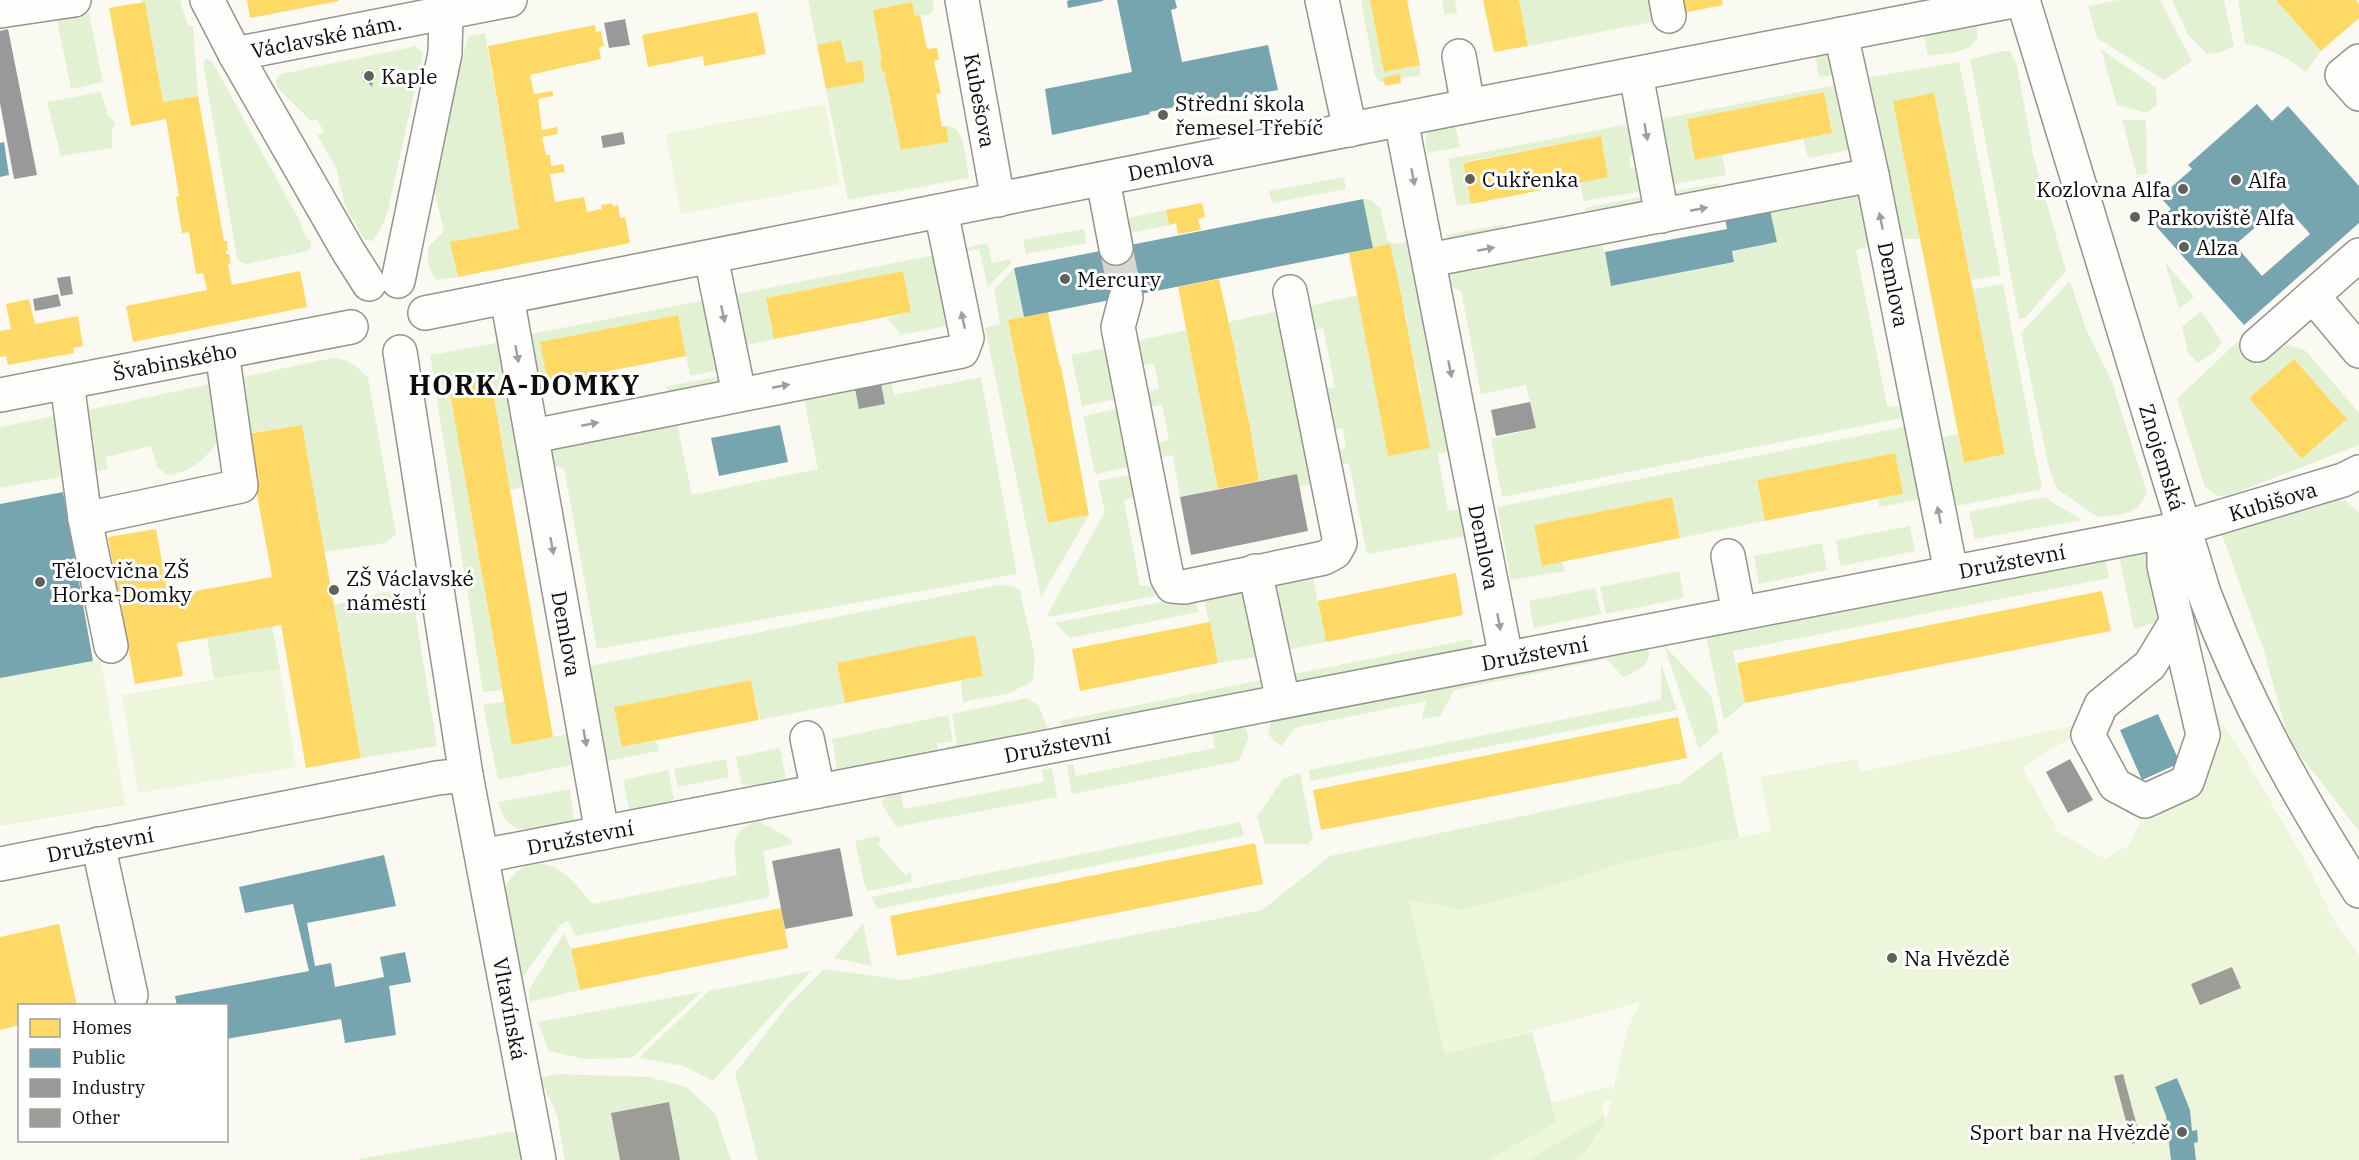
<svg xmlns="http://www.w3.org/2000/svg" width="2359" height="1160" font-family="'IBM Plex Serif',serif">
<rect width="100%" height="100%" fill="#fbfaf2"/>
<g fill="#e2f1d2" fill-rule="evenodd">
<polygon points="142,0 182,0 180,1 189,27 193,25 198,96 163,102 145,3 141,3"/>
<path d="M808,0H933V11L928,15L915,16L911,2L874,10L882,60H880L882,71H884L901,150L949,142L946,126C965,122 966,164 969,178L848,200L826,89L865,82L862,60L846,63L841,40L817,45Z"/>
<polygon points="1361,0 1370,0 1384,72 1420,65 1421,75 1380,82 1375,75"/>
<polygon points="1442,0 1455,0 1457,13 1445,15"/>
<polygon points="1519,0 1659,0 1663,20 1528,46"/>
<polygon points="2118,0 2160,0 2192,61 2164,80 2097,38 2088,6"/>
<polygon points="2172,0 2224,0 2234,46 2219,53 2207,54 2188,35"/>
<path d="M2238,0H2276L2321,51L2306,72C2287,56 2269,49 2245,44Z"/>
<polygon points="89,13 103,82 71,89 57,20"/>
<path d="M1976,22C1976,26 1978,33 1977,37C1973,54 1941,53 1928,56L1923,32Z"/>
<path d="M485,33L519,229L451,242L458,277L437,280C427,271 428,259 428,247L444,231L432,182L468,36Z"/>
<path d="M416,46L423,53L388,210C384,222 381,231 372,241L365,240L345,206L336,167L317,135L324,132L317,119L311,121L277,87L276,80L281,74Z"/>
<polygon points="2101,49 2156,88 2157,104 2147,113 2117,105"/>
<polygon points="2004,51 2010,51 2017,65 2033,154 2066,271 2025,318 2019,319 1970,59"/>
<path d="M1815,53C1831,54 1837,58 1844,73L1819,77Z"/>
<polygon points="206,58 213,63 302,225 300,226 308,240 311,242 311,248 307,251 247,264 240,262 237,258 203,63"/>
<polygon points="1959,62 2001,275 1971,280 1934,93 1894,101 1920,239 1900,239 1860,79"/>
<polygon points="1841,84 1851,143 1849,150 1808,158 1803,139 1832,133 1824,92 1687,119 1695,159 1722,154 1726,175 1669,185 1656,120"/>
<polygon points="101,92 108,115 116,123 112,131 112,148 61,156 47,102"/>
<polygon points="2122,120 2146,120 2147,173 2137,176"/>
<path d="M1455,124L1460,147L1428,153C1419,128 1435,128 1455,124Z"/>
<polygon points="1628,124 1636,154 1629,156 1631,168 1638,167 1642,187 1638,192 1584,201 1580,182 1608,176 1601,136 1463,162 1471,204 1457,206 1448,159"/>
<polygon points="1344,177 1346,189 1272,203 1269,191"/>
<polygon points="1718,183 1720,194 1680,206 1664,193"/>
<polygon points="1863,190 1878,244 1856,250 1887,406 1910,408 1912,416 1502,497 1491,439 1536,428 1526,385 1481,394 1461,291 1442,282 1450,266 1599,243 1605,252 1612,286 1734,262 1732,251 1777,242 1770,210"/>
<polygon points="1650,195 1648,207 1589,223 1596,210 1585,211 1585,208"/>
<polygon points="1363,199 1370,199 1380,208 1388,241 1395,244 1414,241 1455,450 1438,454 1448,511 1465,508 1472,535 1367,554 1349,463 1331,467 1328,453 1346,448 1343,428 1324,432 1316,390 1335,387 1323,328 1304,332 1301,308 1357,295 1388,455 1421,392 1406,326 1408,325 1402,299 1373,248"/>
<polygon points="1166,210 1169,225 1126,234 1123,219"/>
<polygon points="1506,224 1494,241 1451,243 1445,235"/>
<polygon points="1084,229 1086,243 1026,254 1023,240"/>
<polygon points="983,244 988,245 992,263 1011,259 1011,263 988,287 979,249 963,252 963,249"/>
<polygon points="935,255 948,322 946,326 901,335 887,318 911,312 903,271 766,298 774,339 743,346 733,295"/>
<polygon points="2165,262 2194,297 2179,309"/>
<polygon points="1014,268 1024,317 1008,321 1048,523 1089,515 1041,597 985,328 1000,324 994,290"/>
<path d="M2070,281L2086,329L2112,382L2147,493C2136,517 2121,514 2098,517L2057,489L2048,464L2021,333Z"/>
<polygon points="2003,284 2042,489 1951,507 1937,439 1958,434 1964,463 2005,454 1972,289"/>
<polygon points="706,300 720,370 690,376 677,315 541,342 548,383 530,387 521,336"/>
<polygon points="1278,311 1318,482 1299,487 1297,474 1259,481 1250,427 1236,360 1237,359 1228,322"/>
<polygon points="2201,311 2222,342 2215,351 2198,363 2188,353 2182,327"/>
<polygon points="1187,330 1218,489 1180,497 1173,455 1153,459 1150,445 1169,440 1162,405 1143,408 1140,394 1159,389 1154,363 1134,367 1131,345 1139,340"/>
<polygon points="502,342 529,486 510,490 489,375 448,382 502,690 483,692 430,355"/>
<path d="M2237,342L2250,354L2257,366L2274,350L2289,345L2306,351L2359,413V445L2230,495L2217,496L2205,487L2177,399ZM2294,359L2347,419L2303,459L2249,398Z"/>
<polygon points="1115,346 1125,397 1082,406 1071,355"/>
<path d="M332,358C346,358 359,367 368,378L396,534L386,543L324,552L301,425L221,437C206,458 194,472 167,475L157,467L151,446L106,457L107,469L90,472L79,412Z"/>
<polygon points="727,375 725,382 680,399 664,387"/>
<polygon points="890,377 894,395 981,377 1017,574 597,649 564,468 544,466 549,446 675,414 692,495 818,469 803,394 854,384 860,409 885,404 880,379"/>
<polygon points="1127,407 1139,465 1095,474 1083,416"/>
<polygon points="54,416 66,476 0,488 0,427"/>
<polygon points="1914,425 1927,498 1879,507 1878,499 1903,494 1895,453 1757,481 1765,521 1680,538 1671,497 1534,525 1542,565 1562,561 1565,571 1511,580 1497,507"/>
<polygon points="1136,474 1141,496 1124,500 1140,585 1158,586 1160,590 1154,596 1049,617 1047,615 1105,512 1098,481"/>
<polygon points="2044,497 2082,520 1975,539 1969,512"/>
<polygon points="2330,497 2346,501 2359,513 2359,831 2289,741 2264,651 2221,532"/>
<polygon points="1910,526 1915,551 1840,566 1836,540"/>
<polygon points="1822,543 1827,570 1759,584 1754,556"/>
<polygon points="2146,546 2151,556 2164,620 2134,629 2118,551"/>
<polygon points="2104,553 2109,578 1733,651 1745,703 1724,720 1705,632"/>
<polygon points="1311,568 1326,642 1282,651 1273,584"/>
<polygon points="1679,571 1684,598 1606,614 1600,587"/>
<polygon points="998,585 1013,586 1020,591 1035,657 1033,681 1010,693 963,702 961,681 983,676 974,636 837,663 845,703 760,720 751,680 615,707 622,747 656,741 659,751 597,763 580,668"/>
<polygon points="1595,588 1601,614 1534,628 1529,601"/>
<polygon points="1202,589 1244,590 1264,656 1218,663"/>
<polygon points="400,591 410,598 415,611 437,746 361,758 334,605 385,592"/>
<polygon points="1194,592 1198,612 1070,638 1055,623 1156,603"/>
<polygon points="272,626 280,669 214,679 207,638"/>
<polygon points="1472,639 1473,650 1304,684 1289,675"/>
<path d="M1642,645C1662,658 1635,673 1623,677L1607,659L1454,690L1440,716L1422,719L1426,701L1294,728L1282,746L1271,738L1268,731L1272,719Z"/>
<polygon points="1664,645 1711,696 1719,732 1699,749"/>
<polygon points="1661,664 1677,710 1311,781 1309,770 1661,700"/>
<polygon points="1266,679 1255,692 1061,731 1060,721"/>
<polygon points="1027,698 1039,706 1047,727 1042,737 947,757 946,747 957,744 952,714"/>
<polygon points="505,701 512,744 576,733 582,763 498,780 483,705"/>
<polygon points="948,715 953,741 937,744 940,758 840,777 824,771 837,768 832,739"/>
<polygon points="1239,725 1247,730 1248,739 1239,761 1072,794 1067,765 1073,764 1076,776 1215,748 1212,730"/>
<polygon points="780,748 786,778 803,775 788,786 742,785 736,757"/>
<polygon points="1722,751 1739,838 1628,861 1553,886 1461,910 1409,900 1445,1054 1532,1032 1557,1122 1489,1160 758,1160 735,1073 788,1005 824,969 903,980 915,978 1262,910 1330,856 1681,783"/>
<polygon points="726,759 729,777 678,787 674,769"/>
<polygon points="1052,768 1057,797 896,827 881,802 890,793 900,791 904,809 1044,782 1042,770"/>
<polygon points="668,770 674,799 652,811 630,815 623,780"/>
<polygon points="1300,773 1313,839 1308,844 1265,844 1257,817 1283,779"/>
<path d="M570,789L574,821C555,825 521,839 506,820C502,815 500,807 498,802Z"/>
<path d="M758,821L791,839L793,844L763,851L770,897L576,936L568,921L560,925L522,978L505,889C510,878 515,870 528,866C558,856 575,885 593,904L737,875C735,850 728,830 758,821Z"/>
<polygon points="1240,822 1244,836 877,909 871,897"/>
<polygon points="876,836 881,839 878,844 905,875 911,872 912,882 868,891 865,886 855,841"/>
<polygon points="863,923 872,966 834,958"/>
<polygon points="564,933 571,949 580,990 530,1002 529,990"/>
<polygon points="811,971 713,1081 684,1066 639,1058 709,991"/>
<polygon points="701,992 632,1058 584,1059 549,1051 538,1022"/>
<polygon points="557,1074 649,1077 686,1087 715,1113 731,1160 680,1160 668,1102 611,1113 620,1160 565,1160 557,1115 540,1078"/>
<polygon points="1604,1116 1606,1123 1586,1151 1574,1160 1527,1160"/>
<polygon points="516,1131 521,1160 354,1160"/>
</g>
<g fill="#edf5db">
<polygon points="825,104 840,184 681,214 666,134"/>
<polygon points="93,661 101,661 125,805 0,826 0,678"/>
<polygon points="280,669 296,767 138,793 122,695"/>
<path d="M2203,697L2235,741L2307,864L2334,921L2359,955V1160H1574C1595,1146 1608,1124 1611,1099L1602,1105L1604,1116L1527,1160H1489L1557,1122L1552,1103L1611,1086L1613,1092L1627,1030L1640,1002L1445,1054L1409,900L1461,910L1553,886L1628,861L1771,831L1760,777L1857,759L1860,772L2073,726L2075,732L2074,736L2022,767L2058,832L2105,859L2128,846L2145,813L2179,804L2197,785Z"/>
</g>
<g fill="#ffd966">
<polygon points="247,0 338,0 339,1 250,18"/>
<polygon points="1370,0 1407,0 1420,65 1384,72"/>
<polygon points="1483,0 1519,0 1528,46 1494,52"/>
<polygon points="1681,0 1722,0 1723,5 1683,13"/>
<polygon points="2276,0 2356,0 2359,4 2359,18 2321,51"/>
<polygon points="145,2 163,102 198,96 224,241 227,241 228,251 226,251 226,254 229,254 231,263 228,264 232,285 300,271 307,307 133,342 126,306 207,290 203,273 196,274 189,232 182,233 176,197 179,196 166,119 131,126 109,8"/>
<polygon points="912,2 915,16 920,15 927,49 937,48 939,60 934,61 941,93 936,94 942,127 946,126 949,142 901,150 884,71 882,71 880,60 882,60 873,10"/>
<polygon points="757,12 766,54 704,66 703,56 648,67 642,35"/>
<polygon points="595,25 596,32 601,31 604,46 599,47 601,59 530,75 534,94 553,91 553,96 538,99 542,130 557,127 558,134 542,137 546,155 550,155 551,166 563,164 565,172 550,174 555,202 584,197 587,212 602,209 601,205 612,203 613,206 618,205 620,218 625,217 630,243 458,277 450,242 519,229 488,46"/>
<polygon points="841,40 846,63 862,60 865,82 826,89 817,45"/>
<polygon points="1400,74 1401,83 1385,86 1383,78"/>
<polygon points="1824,92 1832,133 1695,160 1687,119"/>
<polygon points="1934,93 2005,454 1964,463 1893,101"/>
<polygon points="1601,136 1608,177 1471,204 1463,163"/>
<polygon points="1202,203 1205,217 1198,219 1201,230 1178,234 1176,223 1169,225 1166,210"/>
<polygon points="1390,244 1402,299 1430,448 1388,456 1349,253"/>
<polygon points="903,271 911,312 774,339 766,298"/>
<polygon points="1219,279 1237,360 1236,360 1250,427 1259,481 1218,489 1178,287"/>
<polygon points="29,299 35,324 78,316 83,346 73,348 74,353 8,365 6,356 0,357 0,331 11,329 6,304"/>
<polygon points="1048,312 1060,367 1061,366 1089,515 1048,523 1008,320"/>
<polygon points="678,315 686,356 548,383 540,342"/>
<polygon points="2294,359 2347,419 2302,459 2249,398"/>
<polygon points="490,375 553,737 512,745 448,382"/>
<polygon points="302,425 361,758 306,768 281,625 177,643 183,676 135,684 108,537 156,529 168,596 272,577 246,434"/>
<polygon points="1895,453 1903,494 1765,521 1757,480"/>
<polygon points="1672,497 1680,538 1542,566 1534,525"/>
<polygon points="1456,573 1463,615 1326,642 1318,601"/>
<polygon points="2102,591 2111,631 1745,703 1737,663"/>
<polygon points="1210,622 1218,663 1080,691 1072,649"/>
<polygon points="975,635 983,676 845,703 837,663"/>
<polygon points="751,680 759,720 622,747 614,707"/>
<polygon points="1678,717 1687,758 1321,830 1313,790"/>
<polygon points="1255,843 1263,884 897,956 890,916"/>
<polygon points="781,908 788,948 580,990 571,949"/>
<polygon points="59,924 77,1006 20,1006 20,1025 0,1030 0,937"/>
</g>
<g fill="#76a5af" fill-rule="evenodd">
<polygon points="1070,0 1103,0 1103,1 1068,8 1067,1"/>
<polygon points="1117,0 1175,0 1177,8 1171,10 1182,62 1268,45 1278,90 1181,108 1180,106 1149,112 1150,114 1052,135 1045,89 1132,72"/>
<polygon points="373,70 376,79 373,80 372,87 367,81 364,82 362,72"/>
<path d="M2257,104L2272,121L2288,106L2359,186V223L2244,325L2154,224L2171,209L2160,197L2192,169L2188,165ZM2283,203L2310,234L2262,276L2235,245Z"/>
<polygon points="4,142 9,175 0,177 0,143"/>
<polygon points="1363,199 1373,248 1024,317 1014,268"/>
<polygon points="1770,210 1777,242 1732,251 1734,262 1611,286 1605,252 1727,229 1725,219"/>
<polygon points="780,425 788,462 719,476 711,438"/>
<polygon points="63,492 93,661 0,678 0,504"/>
<polygon points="2158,714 2180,763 2142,780 2120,730"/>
<polygon points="384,855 396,906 307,923 315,966 331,963 335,987 384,977 380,957 405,952 411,982 389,986 396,1035 345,1043 341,1019 226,1039 226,1006 177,1006 175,996 309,971 293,904 245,913 239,887"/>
<polygon points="2177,1078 2190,1110 2192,1131 2197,1130 2198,1142 2194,1143 2196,1160 2171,1160 2166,1116 2155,1087"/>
</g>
<g fill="#999">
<polygon points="625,19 630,45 609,48 604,23"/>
<polygon points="8,29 37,175 14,179 0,103 0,31"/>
<polygon points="623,132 625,144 603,148 601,136"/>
<polygon points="70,276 73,294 61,296 57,278"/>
<polygon points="58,294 61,306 35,311 33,299"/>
<polygon points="880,379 885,404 859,409 854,384"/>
<polygon points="1530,402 1536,428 1496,436 1491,410"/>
<polygon points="1297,474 1308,531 1191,555 1180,497"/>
<polygon points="2070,759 2093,800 2068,813 2046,772"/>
<polygon points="840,848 853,916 785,929 772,861"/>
</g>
<g fill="#9e9c97">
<polygon points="2232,967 2241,988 2200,1005 2191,984"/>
<polygon points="2123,1074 2141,1141 2132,1144 2114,1076"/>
<polygon points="669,1102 680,1160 620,1160 611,1113"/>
</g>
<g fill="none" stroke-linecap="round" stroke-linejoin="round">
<polyline stroke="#d7d6d0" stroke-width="33" stroke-dasharray="33 16" stroke-linecap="butt" points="1116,248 1126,297"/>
<defs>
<g id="minor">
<polyline points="207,0 235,54 348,251 369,284"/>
<path id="s1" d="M962,0L998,200"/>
<polyline points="1322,0 1350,130"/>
<polyline points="1666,0 1669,16"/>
<path id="s2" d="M2023,0L2204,593C2245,701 2297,794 2359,891"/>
<polyline points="0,11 74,0"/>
<path id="s3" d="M1841,34L1872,175L1951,572"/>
<path id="s4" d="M235,54L510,0"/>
<polyline points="1459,56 1468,106"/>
<polyline points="2359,61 2342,75 2359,94"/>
<polyline points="1636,74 1662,216"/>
<path id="s5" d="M1401,120L1506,658"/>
<polyline points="1103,180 1116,248"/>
<polyline points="711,257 739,394"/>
<polyline points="1429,260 1872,175"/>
<polyline points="398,281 445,53 446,12 444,0"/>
<polyline points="2313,296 2359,351"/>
<path id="s6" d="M507,297L602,833"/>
<polyline points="1126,297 1118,327 1167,577 1172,586 1184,587 1324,558 1335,552 1340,543 1290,292"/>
<path id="s7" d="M425,313L1468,106L2018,0"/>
<polyline points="2257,345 2359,255"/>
<path id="s8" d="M400,352L466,775L539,1160"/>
<polyline points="67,382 85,519 241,486 222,352"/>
<path id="s9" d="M0,395L351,327"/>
<polyline points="533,436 962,351 967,338 941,211"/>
<polyline points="85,519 111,646"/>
<polyline points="1728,556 1739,613"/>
<polyline points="1255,571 1283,701"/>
<polyline points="2176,622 2150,665 2101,705 2088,735 2115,785 2145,801 2187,782 2203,735 2164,566 2164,549 2183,528"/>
<polyline points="807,738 818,791"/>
<polyline points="98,844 131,995"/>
<path id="s10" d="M482,856L2183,528L2343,480L2359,472"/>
<path id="s11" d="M0,864L437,778L466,775"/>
</g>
</defs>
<use href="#minor" stroke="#949490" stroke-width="36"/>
<use href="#minor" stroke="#fefefd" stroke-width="33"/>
</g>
<defs><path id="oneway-solid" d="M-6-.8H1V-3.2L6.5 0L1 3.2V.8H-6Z" transform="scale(1.5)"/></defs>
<g fill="#9e9e9d">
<use href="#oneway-solid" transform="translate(1646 132) rotate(80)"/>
<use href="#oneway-solid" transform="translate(1413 177) rotate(79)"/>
<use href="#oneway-solid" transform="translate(1699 209) rotate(-11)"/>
<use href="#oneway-solid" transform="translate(1881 221) rotate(-101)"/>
<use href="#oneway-solid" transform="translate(1486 249) rotate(-11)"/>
<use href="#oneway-solid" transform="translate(723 314) rotate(78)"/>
<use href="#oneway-solid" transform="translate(963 320) rotate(-102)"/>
<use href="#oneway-solid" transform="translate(517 354) rotate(80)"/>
<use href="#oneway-solid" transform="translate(1450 369) rotate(79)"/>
<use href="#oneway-solid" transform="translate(781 386) rotate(-11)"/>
<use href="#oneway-solid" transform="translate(590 424) rotate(-11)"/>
<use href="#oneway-solid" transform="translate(1939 515) rotate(-101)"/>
<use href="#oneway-solid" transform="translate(552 546) rotate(80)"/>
<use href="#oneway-solid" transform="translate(1499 622) rotate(79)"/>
<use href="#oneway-solid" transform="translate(585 738) rotate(80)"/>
</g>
<g fill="#60605d" stroke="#fff" stroke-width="2">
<circle cx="369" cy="76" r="6"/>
<circle cx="1163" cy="115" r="6"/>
<circle cx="1470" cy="179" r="6"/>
<circle cx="2236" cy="180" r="6"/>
<circle cx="2183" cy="189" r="6"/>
<circle cx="2135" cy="217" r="6"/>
<circle cx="2184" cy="247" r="6"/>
<circle cx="1065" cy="279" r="6"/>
<circle cx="40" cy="582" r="6"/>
<circle cx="334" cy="590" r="6"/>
<circle cx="1892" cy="958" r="6"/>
<circle cx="2182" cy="1132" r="6"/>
</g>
<g text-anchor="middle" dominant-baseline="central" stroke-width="6" stroke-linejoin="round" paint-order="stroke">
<g font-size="21" fill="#0d0d0d" stroke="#fff">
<text stroke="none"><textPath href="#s4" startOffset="93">Václavské nám.</textPath></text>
<text stroke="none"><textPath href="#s1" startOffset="102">Kubešova</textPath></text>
<text stroke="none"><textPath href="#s7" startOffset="760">Demlova</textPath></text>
<text stroke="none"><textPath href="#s3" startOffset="256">Demlova</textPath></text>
<text stroke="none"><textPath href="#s9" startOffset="178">Švabinského</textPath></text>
<text stroke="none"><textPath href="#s2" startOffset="478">Znojemská</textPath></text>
<text stroke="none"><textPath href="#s10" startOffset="1826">Kubišova</textPath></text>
<text stroke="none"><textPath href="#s5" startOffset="435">Demlova</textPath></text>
<text stroke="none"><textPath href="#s10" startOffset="1558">Družstevní</textPath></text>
<text stroke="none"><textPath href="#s6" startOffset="342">Demlova</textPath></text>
<text stroke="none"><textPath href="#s10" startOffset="1072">Družstevní</textPath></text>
<text stroke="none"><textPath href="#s10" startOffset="586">Družstevní</textPath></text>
<text stroke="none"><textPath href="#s10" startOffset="100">Družstevní</textPath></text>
<text stroke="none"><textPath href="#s11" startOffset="102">Družstevní</textPath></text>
<text stroke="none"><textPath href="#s8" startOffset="666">Vltavínská</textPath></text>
</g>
<g font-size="21" fill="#0d0d0d" stroke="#fff" text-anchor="start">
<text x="381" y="76">Kaple</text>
<text x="1175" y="103">Střední škola<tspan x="1175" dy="24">řemesel Třebíč</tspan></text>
<text x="1482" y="179">Cukřenka</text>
<text x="2248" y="180">Alfa</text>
<text x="2171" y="189" text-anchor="end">Kozlovna Alfa</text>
<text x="2147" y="217">Parkoviště Alfa</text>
<text x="2196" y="247">Alza</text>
<text x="1077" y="279">Mercury</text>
<text x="52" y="570">Tělocvična ZŠ<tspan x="52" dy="24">Horka-Domky</tspan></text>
<text x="346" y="578">ZŠ Václavské<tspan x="346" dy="24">náměstí</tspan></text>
<text x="1904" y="958">Na Hvězdě</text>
<text x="2170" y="1132" text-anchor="end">Sport bar na Hvězdě</text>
</g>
<g font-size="27" font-weight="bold" letter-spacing="1.5" fill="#0d0d0d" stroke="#fff">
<text x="525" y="384">HORKA-DOMKY</text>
</g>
</g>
<rect x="18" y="1004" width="210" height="138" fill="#ffffff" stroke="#9e9e9e" stroke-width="1.5"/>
<rect x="30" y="1019" width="30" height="18" fill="#ffd966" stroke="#9e9e9e" stroke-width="1.5"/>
<text x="72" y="1034" font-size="18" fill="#0d0d0d">Homes</text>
<rect x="30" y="1049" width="30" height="18" fill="#76a5af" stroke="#9e9e9e" stroke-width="1.5"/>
<text x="72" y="1064" font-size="18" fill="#0d0d0d">Public</text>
<rect x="30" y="1079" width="30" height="18" fill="#999999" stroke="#9e9e9e" stroke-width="1.5"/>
<text x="72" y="1094" font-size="18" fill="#0d0d0d">Industry</text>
<rect x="30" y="1109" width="30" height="18" fill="#9e9c97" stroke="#9e9e9e" stroke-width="1.5"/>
<text x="72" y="1124" font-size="18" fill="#0d0d0d">Other</text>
</svg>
